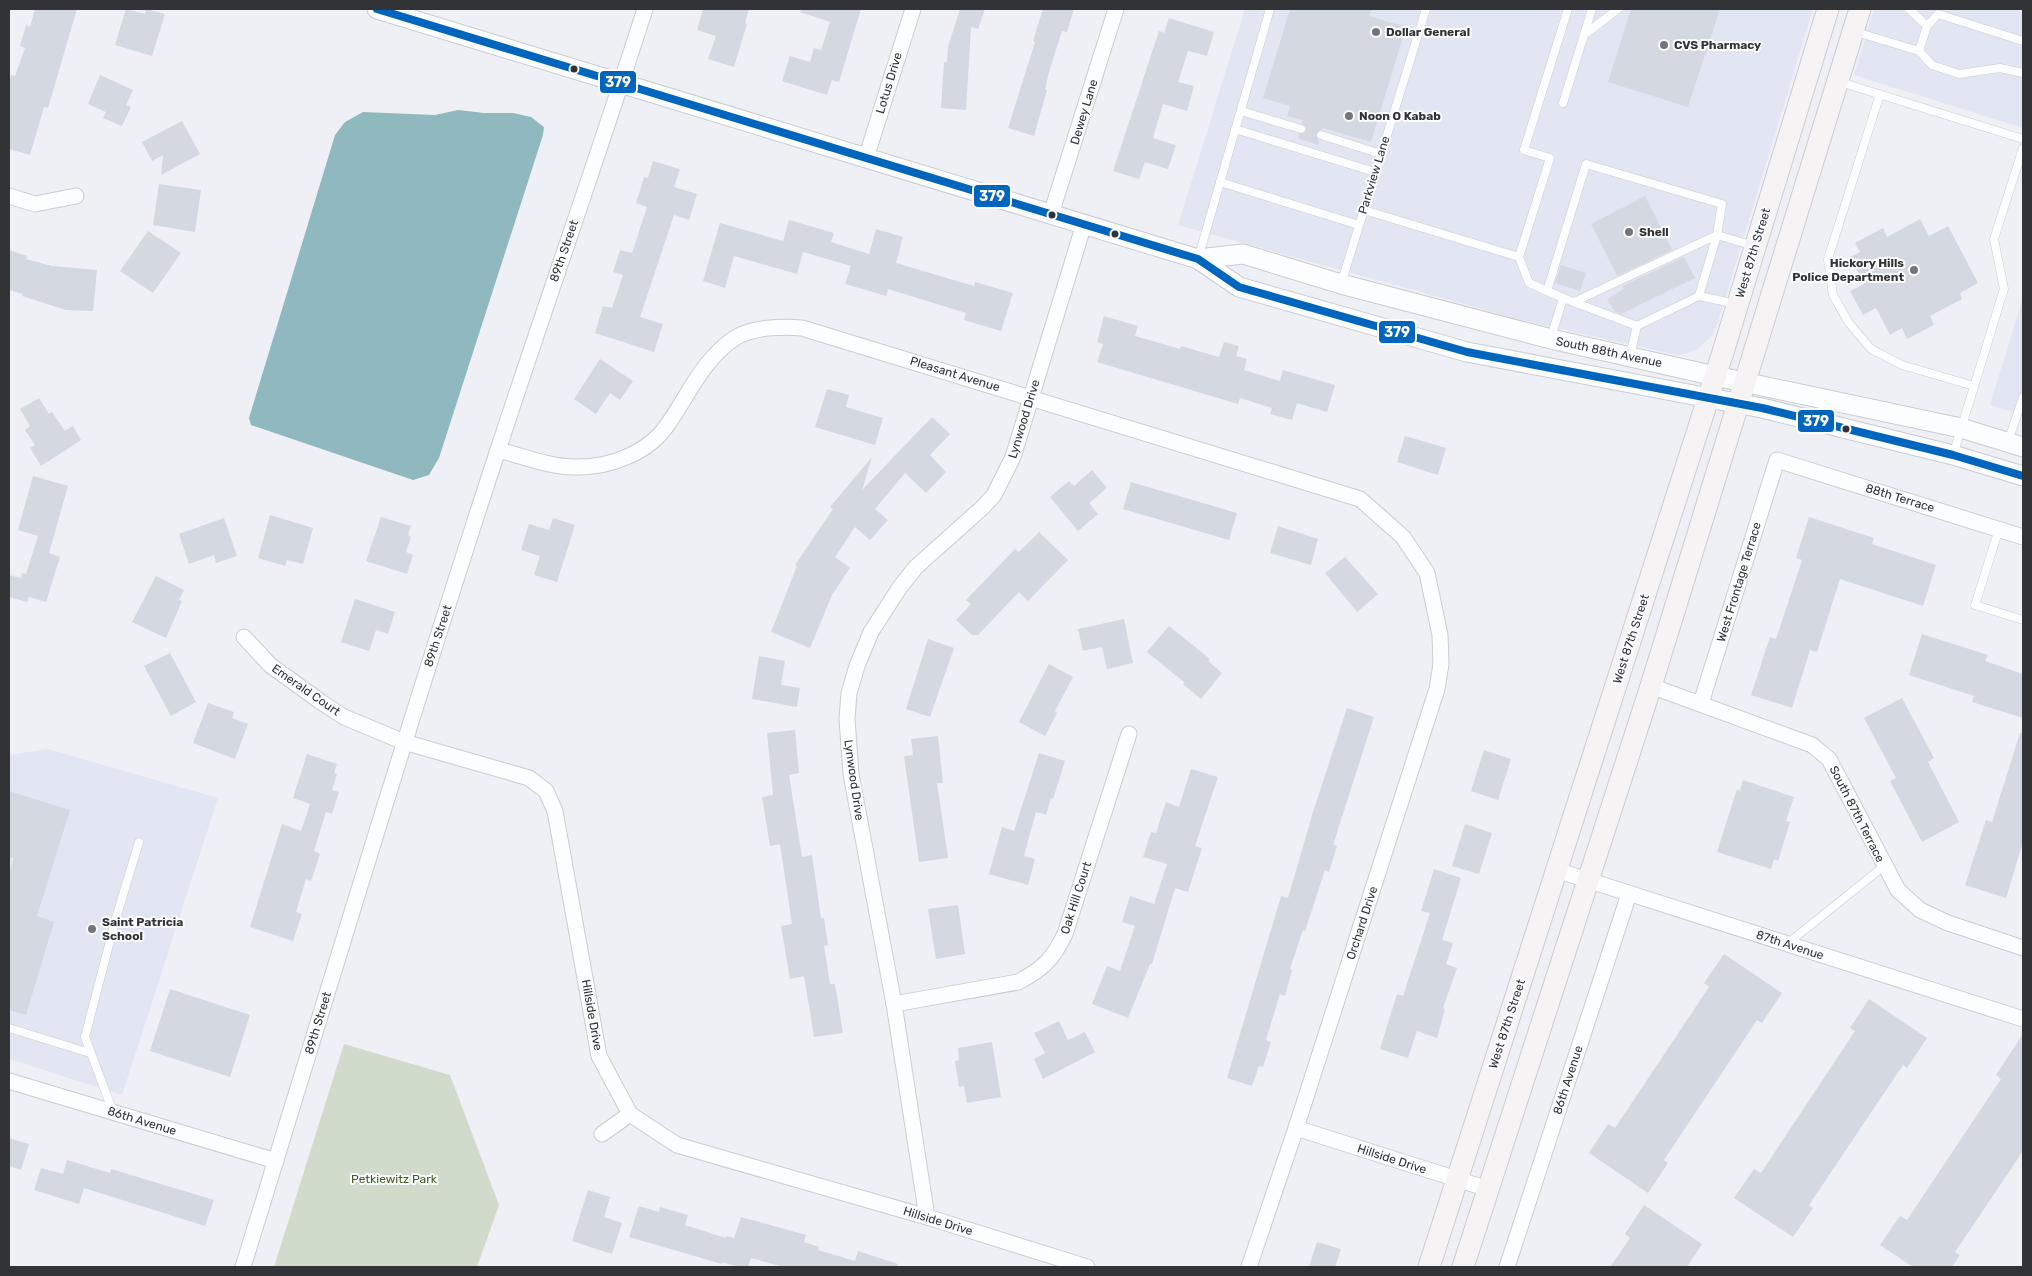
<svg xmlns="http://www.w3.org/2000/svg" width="2032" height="1276" font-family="Rubik,sans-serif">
<rect width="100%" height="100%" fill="#eef0f6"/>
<g fill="#e2e6f3">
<polygon points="1245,9 1813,9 1718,322 1712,336 1695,351 1678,355 1529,322 1178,225"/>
<polygon points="1874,9 2023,9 2023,128 1854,75"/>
<polygon points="2023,297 2023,415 1990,405"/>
<polygon points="48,749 218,798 122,1095 9,1059 9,755"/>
</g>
<polygon fill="#d0dbcb" points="344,1044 450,1075 499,1205 477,1267 274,1267"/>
<polygon fill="#90b9bf" points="458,110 484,113 513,113 531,117 544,127 543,135 439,458 429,475 413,480 251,425 249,418 335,135 345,122 363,112 435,115"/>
<g fill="#d4d8e0">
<polygon points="35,9 77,9 48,108 44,107 30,155 9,149 9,83 11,75 15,76 25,48 20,46 26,25 30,27"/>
<polygon points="126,9 145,14 146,9 165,14 152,56 115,45"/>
<polygon points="703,9 749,9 745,23 747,24 734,67 708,59 716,36 697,30"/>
<polygon points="801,9 861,9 839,82 832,80 827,95 782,81 790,56 810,62 814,48 821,50 830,22 800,12"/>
<polygon points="960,9 985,9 978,29 971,27 966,110 941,108 944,62 947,62 948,47"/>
<polygon points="1043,9 1074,9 1067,32 1062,31 1049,72 1045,90 1047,90 1034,136 1008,128 1035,42 1033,41"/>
<polygon points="1290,9 1372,9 1369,16 1406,27 1371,142 1323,128 1316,134 1319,140 1318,145 1298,138 1299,134 1303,134 1306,131 1306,127 1302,124 1303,120 1287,116 1290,106 1263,98"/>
<polygon points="1631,9 1720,9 1688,107 1608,82"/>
<polygon points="1169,18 1214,32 1207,56 1188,51 1178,82 1194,86 1187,111 1163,104 1153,138 1176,145 1168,169 1145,162 1139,179 1113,171 1159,31 1164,33"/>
<polygon points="100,75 133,90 126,105 131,107 122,126 103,118 106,112 88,104"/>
<polygon points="182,121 200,154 161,175 163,155 152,161 142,142"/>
<polygon points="653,161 680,169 674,187 697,194 689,220 674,215 640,317 663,324 654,352 595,333 603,306 612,308 623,275 613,272 620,250 632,253 647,207 636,203 644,177 648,178"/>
<polygon points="159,184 201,190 195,232 153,225"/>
<polygon points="1645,196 1672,250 1617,276 1591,224"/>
<polygon points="1920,219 1929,236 1948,226 1978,283 1960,293 1962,299 1930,316 1934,325 1907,339 1902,328 1890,335 1876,308 1863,315 1850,291 1864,284 1850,257 1860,252 1855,243 1883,228 1887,237"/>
<polygon points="789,220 834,233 831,242 869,254 876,229 903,237 896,263 974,286 975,282 1013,293 1001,331 964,320 966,313 888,289 886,296 845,284 851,266 803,252 797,274 734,256 725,288 703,281 720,223 783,241"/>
<polygon points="148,231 181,253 153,293 120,271"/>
<polygon points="9,250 27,256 26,259 52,266 97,270 93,311 66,310 22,296 23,294 9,290"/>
<polygon points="1684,257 1695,278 1621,314 1615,312 1607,299 1624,289 1622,286"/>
<polygon points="1561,265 1586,273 1580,291 1555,283"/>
<polygon points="1104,316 1138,326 1135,336 1180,349 1181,346 1219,357 1224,342 1239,346 1236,356 1247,359 1244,370 1280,381 1283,370 1335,385 1327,412 1297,403 1292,420 1270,414 1272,408 1240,398 1238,404 1097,362 1103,344 1097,342"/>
<polygon points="600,359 633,381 620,400 610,393 596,414 574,399"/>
<polygon points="827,389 849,395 846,407 883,418 875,445 815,427"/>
<polygon points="39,398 49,414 52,412 65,431 73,426 81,440 41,466 30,448 35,445 25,430 30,426 20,409"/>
<polygon points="932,417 950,434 930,455 946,472 926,493 905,473 875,509 888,520 870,540 855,527 835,557 850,568 832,595 810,648 771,632 797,566 795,565 833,509 830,507 872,457 862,490"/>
<polygon points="1405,436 1446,448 1438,475 1397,462"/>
<polygon points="1092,470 1107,488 1089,503 1098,514 1078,531 1050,497 1069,481 1074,486"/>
<polygon points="33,476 68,486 49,553 60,557 46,602 29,597 27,602 9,597 9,575 21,578 22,573 26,574 38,536 18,530"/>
<polygon points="1131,482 1237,513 1229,540 1123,509"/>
<polygon points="270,515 313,528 303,564 287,560 285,566 258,558"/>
<polygon points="381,517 411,526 408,535 411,537 406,552 413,555 407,574 366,561"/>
<polygon points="1809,517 1874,538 1872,544 1936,565 1923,606 1840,579 1817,652 1810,650 1792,708 1751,695 1770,637 1776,639 1802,560 1796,558"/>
<polygon points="224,518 237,556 216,563 214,555 189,564 179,534"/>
<polygon points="553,518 575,525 557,582 534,575 540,556 521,550 529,524 549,530"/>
<polygon points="1278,526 1318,539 1311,565 1270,553"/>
<polygon points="1039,532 1068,560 1028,601 1019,592 978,635 972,635 956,620 971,604 966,600 1015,549 1019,552"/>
<polygon points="1345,557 1378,594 1357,612 1325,573"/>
<polygon points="156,576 184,590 179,600 182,601 166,638 132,622"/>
<polygon points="355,599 395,612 388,634 376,630 369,651 341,642"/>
<polygon points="1124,619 1133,663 1107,669 1102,647 1083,651 1078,629"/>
<polygon points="1169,626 1210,659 1208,661 1222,673 1201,699 1183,684 1184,682 1147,652"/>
<polygon points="1922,634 1988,655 1985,661 2023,674 2023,718 1972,702 1974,696 1909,675"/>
<polygon points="928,639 954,648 930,717 906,709"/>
<polygon points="170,653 196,702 171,716 144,666"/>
<polygon points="759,656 785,661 781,685 800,688 797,707 752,699"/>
<polygon points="1049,664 1073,677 1055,711 1057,713 1045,736 1019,722"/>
<polygon points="1902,698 1934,758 1928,762 1959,822 1922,842 1890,781 1896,778 1864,718"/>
<polygon points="208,703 234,712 232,718 248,724 235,759 193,743"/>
<polygon points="1347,708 1374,717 1333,845 1337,846 1329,872 1325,870 1305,931 1303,930 1290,969 1292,970 1285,996 1280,994 1266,1040 1271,1042 1263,1067 1259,1066 1252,1086 1227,1078 1281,896 1288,898 1313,812"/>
<polygon points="795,730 799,773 789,775 802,857 812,855 821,918 824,918 828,945 824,946 830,984 835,984 843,1033 814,1037 804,976 790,979 781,926 792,924 780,844 770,846 762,797 773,795 767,733"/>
<polygon points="2020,733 2023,733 2023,842 2006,898 1965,885 1986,820 1992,822"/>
<polygon points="938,736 943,783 937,783 948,858 919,862 904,756 913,755 911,739"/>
<polygon points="1484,750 1511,759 1498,800 1471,791"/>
<polygon points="1039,753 1065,761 1053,799 1051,798 1046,815 1036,812 1024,856 1035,859 1028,885 989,874 1002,827 1014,831"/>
<polygon points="307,754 337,764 334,773 337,774 332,790 339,792 332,814 326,812 314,851 320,854 311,881 306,879 296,912 302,914 293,941 250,927 282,824 301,831 310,804 293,798"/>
<polygon points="1191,769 1218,777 1195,846 1202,848 1188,892 1175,888 1152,964 1150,964 1128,1018 1092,1004 1107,966 1120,971 1135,926 1122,922 1130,896 1154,904 1167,864 1143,857 1151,832 1156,833 1166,802 1179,807"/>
<polygon points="1743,780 1794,797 1786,821 1790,822 1778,861 1774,859 1771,869 1717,852 1737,789 1740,791"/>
<polygon points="9,791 70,810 37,916 54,922 26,1015 9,1010 9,874 14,858 9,857"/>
<polygon points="1465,824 1492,833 1479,874 1452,866"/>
<polygon points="1434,869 1461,878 1442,940 1453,943 1446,964 1457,968 1443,1008 1445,1009 1437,1038 1417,1031 1408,1058 1380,1049 1397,994 1403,996 1430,913 1421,911"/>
<polygon points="958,905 965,954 936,959 928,909"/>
<polygon points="1724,954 1782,993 1762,1023 1757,1020 1664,1160 1668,1163 1648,1193 1589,1153 1608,1124 1615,1128 1709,987 1704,983"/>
<polygon points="170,989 250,1015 230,1077 150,1051"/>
<polygon points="1869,999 1927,1038 1907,1068 1903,1065 1809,1205 1813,1208 1793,1237 1734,1198 1754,1169 1761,1173 1855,1031 1850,1028"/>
<polygon points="1059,1021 1068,1040 1085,1032 1095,1052 1043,1079 1034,1059 1045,1053 1034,1033"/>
<polygon points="2023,1034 2023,1151 1955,1252 1960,1255 1952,1267 1913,1267 1880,1245 1900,1216 1907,1220 2001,1079 1996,1075"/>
<polygon points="992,1042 1001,1097 967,1103 964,1086 959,1087 955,1061 959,1060 958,1048"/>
<polygon points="9,1138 29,1144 21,1170 9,1166"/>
<polygon points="67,1160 110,1173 111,1169 214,1200 205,1226 84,1188 79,1204 34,1190 41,1168 63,1174"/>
<polygon points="588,1190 610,1197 604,1217 622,1223 612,1254 572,1241"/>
<polygon points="1644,1205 1702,1244 1687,1267 1610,1267 1630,1238 1625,1234"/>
<polygon points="639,1206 659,1212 660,1207 688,1215 685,1225 726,1238 726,1236 734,1238 741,1217 806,1235 804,1242 819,1247 818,1250 855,1261 858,1251 898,1264 897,1267 784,1267 751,1258 748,1267 739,1267 722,1262 722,1264 629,1237"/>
<polygon points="1317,1242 1341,1249 1335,1267 1309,1267"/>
</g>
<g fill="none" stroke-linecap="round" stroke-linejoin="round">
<defs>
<g id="service">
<polyline points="1909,9 1927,26"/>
<polyline points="1856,32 1919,51 1927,26 1938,14 2023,41"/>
<polyline points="1584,35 1618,9"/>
<polyline points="1919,51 1932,65 1959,74 2000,68 2023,73"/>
<polyline points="1840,82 2023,139"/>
<polyline points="1880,94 1828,259 1833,295 1849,323 1871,349 1902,365 1974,386"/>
<polyline points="1563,103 1592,9"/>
<polyline points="1241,111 1301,129"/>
<polyline points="1235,129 1375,172"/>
<polyline points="1321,135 1381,154"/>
<polyline points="1220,182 1359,225"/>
<polyline points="1364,210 1519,257 1550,158 1524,150 1568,9"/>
<polyline points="1519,257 1529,283 1563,298"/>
<polyline points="1198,259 1270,9"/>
<polyline points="1341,284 1426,9"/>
<polyline points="1547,291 1586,164 1722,204 1717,235 1574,302"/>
<polyline points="1737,304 1699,296 1717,235 1754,246"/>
<polyline points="1551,338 1563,298 1637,326"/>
<polyline points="1630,356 1637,326 1699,296"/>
<polyline points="2008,442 2023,397"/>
<polyline points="1953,455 2004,289 1994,239 2023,148"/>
<polyline points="1999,529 1975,605 2023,620"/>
<polyline points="1787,944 1884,866"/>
<polyline points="9,1028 90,1053"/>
<polyline points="113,1112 85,1037 116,918 139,842"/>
</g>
<g id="minor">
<polyline points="866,158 913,9"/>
<polyline points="9,196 35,204 76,196"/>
<polyline points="1051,214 1116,9"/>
<path d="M498,450C523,456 549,467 575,467C609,468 649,453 668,424C689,394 703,359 735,338C752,327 783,326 802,328L1360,499L1403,537L1427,573L1440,635L1441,664L1437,689L1296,1128L1249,1267"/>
<polyline points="244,637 270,665 321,702 344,717 404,742 529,778 546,791 555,811 599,1056 630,1114 677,1145 927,1217 1087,1267"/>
<polyline points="1651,686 1812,745 1829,759 1898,890 1920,910 1948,923 2023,948"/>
<polyline points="1701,703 1777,460 2023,537"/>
<polyline points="1556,870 2023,1019"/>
<path d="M894,1004L1018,982C1043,969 1053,959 1065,934L1129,734"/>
<polyline points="9,1081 276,1161"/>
<polyline points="1296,1128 1488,1189"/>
<polyline points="602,1134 630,1114"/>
<polyline points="927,1217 894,1004 851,774 847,719 849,693 857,666 871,632 900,587 916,567 982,508 994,495 1013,457 1084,224"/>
<path d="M243,1267C327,995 409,721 498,450C546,303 598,157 645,9"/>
<polyline points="1507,1267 1629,894"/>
</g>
<g id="tertiary">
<polyline points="377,9 1198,259 1239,287 1467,352 1762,408 1953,455 2023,476"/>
<polyline points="1198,259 1243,254 1341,284 1551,339 1715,376 1961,428 2023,447"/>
</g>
<g id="secondary">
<polyline points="1429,1267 1723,352 1828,9"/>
<polyline points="1463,1267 1651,686 1860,9"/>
</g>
</defs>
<use href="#service" stroke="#caccd0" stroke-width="9"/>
<use href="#minor" stroke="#caccd0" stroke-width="17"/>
<use href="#tertiary" stroke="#caccd0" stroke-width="21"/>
<use href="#secondary" stroke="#caccd0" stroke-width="23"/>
<use href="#service" stroke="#fcfdfe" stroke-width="8"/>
<use href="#minor" stroke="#fcfdfe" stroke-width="15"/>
<use href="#tertiary" stroke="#fcfdfe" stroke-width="19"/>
<use href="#secondary" stroke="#f6f3f4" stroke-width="21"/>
<defs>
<polyline id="bus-1" points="377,9 1198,259 1239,287 1467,352 1762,408 1953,455 2023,476"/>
</defs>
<use href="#bus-1" stroke="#fcfdff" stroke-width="11"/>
<use href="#bus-1" stroke="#0065bd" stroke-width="8"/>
</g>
<g fill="#73757a" stroke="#fcfdff" stroke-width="2">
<circle cx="1376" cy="32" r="5"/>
<circle cx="1664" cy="45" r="5"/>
<circle cx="1349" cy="116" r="5"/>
<circle cx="1629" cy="232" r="5"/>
<circle cx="1914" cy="270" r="5"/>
<circle cx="92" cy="929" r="5"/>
</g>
<g fill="#313337" stroke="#fcfdff" stroke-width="2">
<circle cx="574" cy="69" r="4.5"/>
<circle cx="1052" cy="215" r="4.5"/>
<circle cx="1115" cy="234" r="4.5"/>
<circle cx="1846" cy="429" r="4.5"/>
</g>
<g text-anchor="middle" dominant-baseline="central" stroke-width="4" stroke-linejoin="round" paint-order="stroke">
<g font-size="12" font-weight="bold" fill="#313337" stroke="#fcfdff" text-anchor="start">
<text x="1386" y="32">Dollar General</text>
<text x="1674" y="45">CVS Pharmacy</text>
<text x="1359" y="116">Noon O Kabab</text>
<text x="1639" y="232">Shell</text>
<text x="1904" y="263" text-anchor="end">Hickory Hills<tspan x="1904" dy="14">Police Department</tspan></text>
<text x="102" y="922">Saint Patricia<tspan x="102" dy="14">School</tspan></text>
</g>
<g font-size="12" fill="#313337" stroke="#fcfdff">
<text transform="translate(889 83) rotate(-73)">Lotus Drive</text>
<text transform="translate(1084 112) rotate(-73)">Dewey Lane</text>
<text transform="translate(1374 175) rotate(-73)">Parkview Lane</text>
<text transform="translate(564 251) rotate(-71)">89th Street</text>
<text transform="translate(1753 253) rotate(-73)">West 87th Street</text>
<text transform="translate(1609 352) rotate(12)">South 88th Avenue</text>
<text transform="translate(955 374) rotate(17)">Pleasant Avenue</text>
<text transform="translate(1024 419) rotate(-73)">Lynwood Drive</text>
<text transform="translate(1900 498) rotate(17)">88th Terrace</text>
<text transform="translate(1739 582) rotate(-73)">West Frontage Terrace</text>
<text transform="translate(438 636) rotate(-72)">89th Street</text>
<text transform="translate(1631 639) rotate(-72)">West 87th Street</text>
<text transform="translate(306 690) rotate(35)">Emerald Court</text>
<text transform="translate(854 780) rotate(82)">Lynwood Drive</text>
<text transform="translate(1857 814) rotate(63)">South 87th Terrace</text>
<text transform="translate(1076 898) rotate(-72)">Oak Hill Court</text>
<text transform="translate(1362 923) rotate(-72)">Orchard Drive</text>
<text transform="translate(1790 945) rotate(18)">87th Avenue</text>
<text transform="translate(592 1015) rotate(80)">Hillside Drive</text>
<text transform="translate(318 1023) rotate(-73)">89th Street</text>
<text transform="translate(1507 1024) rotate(-72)">West 87th Street</text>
<text transform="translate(1568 1080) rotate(-72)">86th Avenue</text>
<text transform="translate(142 1121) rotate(17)">86th Avenue</text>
<text transform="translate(1392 1159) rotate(18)">Hillside Drive</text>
<text transform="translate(938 1221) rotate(17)">Hillside Drive</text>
</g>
<g font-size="12" fill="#3d5a1f" stroke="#fcfdff">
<text x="394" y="1179">Petkiewitz Park</text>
</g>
</g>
<g stroke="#fcfdff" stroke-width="2">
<rect x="599" y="70" width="38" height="24" rx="5" fill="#0065bd"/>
<rect x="973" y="184" width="38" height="24" rx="5" fill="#0065bd"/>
<rect x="1378" y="320" width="38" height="24" rx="5" fill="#0065bd"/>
<rect x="1797" y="409" width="38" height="24" rx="5" fill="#0065bd"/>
</g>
<g font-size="14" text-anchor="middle" font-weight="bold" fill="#fff">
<text x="618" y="87">379</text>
<text x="992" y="201">379</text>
<text x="1397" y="337">379</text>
<text x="1816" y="426">379</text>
</g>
<rect width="2032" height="1276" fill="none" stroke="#313337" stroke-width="20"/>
</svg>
